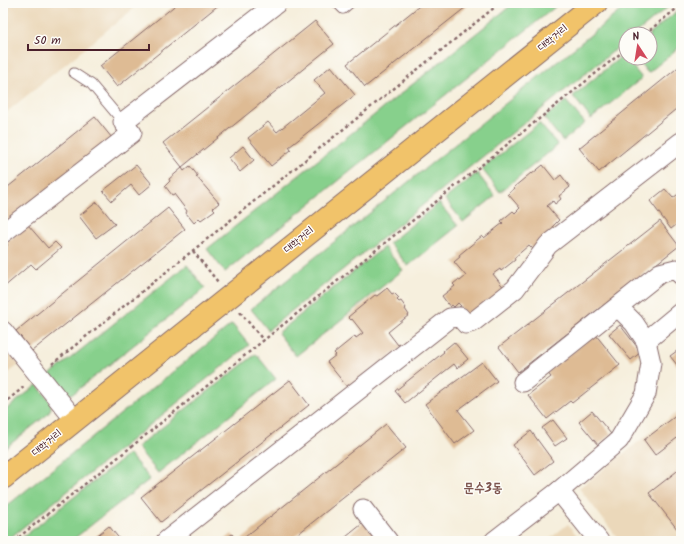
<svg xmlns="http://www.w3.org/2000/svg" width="684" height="544" font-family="Kalam,'Poor Story',sans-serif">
<rect width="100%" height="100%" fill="#fdfcf7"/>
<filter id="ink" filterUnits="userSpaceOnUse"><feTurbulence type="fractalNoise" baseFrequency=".025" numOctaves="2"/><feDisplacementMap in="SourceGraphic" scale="8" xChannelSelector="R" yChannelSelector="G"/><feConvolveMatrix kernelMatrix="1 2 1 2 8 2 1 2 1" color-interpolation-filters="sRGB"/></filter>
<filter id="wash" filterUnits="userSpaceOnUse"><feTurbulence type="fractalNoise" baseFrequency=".012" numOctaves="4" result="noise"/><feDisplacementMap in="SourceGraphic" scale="16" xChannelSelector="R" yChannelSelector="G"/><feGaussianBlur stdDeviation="0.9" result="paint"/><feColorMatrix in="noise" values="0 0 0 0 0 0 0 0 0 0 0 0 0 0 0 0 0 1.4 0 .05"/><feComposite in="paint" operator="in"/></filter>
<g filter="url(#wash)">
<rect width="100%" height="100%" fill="#f6efdd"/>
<g fill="#ebd8ba">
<polygon points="3,3 129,3 133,9 3,115"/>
<polygon points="3,346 19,365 3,377"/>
<polygon points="681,409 681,541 620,541 579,488"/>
<polygon points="568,524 581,541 547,541"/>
</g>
<g fill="#87d08c" stroke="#68785c">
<polygon points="514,3 552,3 555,7 225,272 207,249"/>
<polygon points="630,3 673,3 635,34 626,34 626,41 268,330 251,309"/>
<polygon points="681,8 681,46 648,73 636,58 650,58 649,34"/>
<polygon points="623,55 642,78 591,119 573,96"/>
<polygon points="566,101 585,123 563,141 544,118"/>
<polygon points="539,123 558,145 500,192 482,169"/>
<polygon points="477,173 495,196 463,222 445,199"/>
<polygon points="439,203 458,226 408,266 389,243"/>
<polygon points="384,247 403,270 296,356 278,333"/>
<polygon points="187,265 205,288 74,393 66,396 47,377"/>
<polygon points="232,324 249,345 6,541 3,541 3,509"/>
<polygon points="256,354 276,379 158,473 137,447"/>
<polygon points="37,385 50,401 51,408 48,414 3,450 3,412"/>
<polygon points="129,454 150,479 71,541 18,541"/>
</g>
<g id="blocks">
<g fill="#debb94">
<polygon points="178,3 221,3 117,87 100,66"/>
<polygon points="423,3 471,3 365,87 347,64"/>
<polygon points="315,21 334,44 182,167 163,143"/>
<polygon points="681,65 681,105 599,172 579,148"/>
<polygon points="331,66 355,95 289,147 291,150 271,166 248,138 268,122 277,132 325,93 314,80"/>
<polygon points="95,117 112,138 3,226 3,191"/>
<polygon points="243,146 254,160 240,172 229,158"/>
<polygon points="136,165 152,184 139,195 131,185 112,201 103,191"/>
<polygon points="543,165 555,180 561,175 570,187 559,196 561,199 555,204 553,201 547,206 559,220 553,226 556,230 533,249 529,245 514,258 515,260 501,271 500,269 493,274 505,289 468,317 459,307 461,306 458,303 454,307 452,305 450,307 442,296 455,286 453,284 458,280 460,281 466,276 454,262 460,257 459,255 482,236 484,238 503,223 501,221 513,211 515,213 520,208 508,194 515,188 514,187 531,173 532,174"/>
<polygon points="190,166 198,176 196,176 219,203 213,208 215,210 201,220 199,218 194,223 186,213 187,211 174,194 172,195 165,186 170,181 169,179 182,168 184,171"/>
<polygon points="665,189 673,198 681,192 681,221 671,229 650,201"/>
<polygon points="97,202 115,224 96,238 79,216"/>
<polygon points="168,208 185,229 32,351 16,331"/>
<polygon points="660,221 679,246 518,372 499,347"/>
<polygon points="28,225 48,248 55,242 61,248 36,269 31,264 3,288 3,249 8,245 6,243"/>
<polygon points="387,288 392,294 394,293 399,298 397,300 399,302 401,301 406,308 405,309 409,315 388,332 398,345 400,344 402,347 348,388 327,362 336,355 334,353 355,336 356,338 363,333 352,319 351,320 348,317 375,295 377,296"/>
<polygon points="620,325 641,352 631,360 609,334"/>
<polygon points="595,334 620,365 572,403 570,401 547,419 528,395 551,377 547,372"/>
<polygon points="454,342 468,359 457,368 454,364 405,403 395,391 444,352 443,351"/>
<polygon points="681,348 681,370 670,356"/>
<polygon points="482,362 497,381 458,410 474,430 455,444 425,404"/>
<polygon points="290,380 309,405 161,522 141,497"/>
<polygon points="592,411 611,434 598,445 579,422"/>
<polygon points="681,412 681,435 655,455 644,440"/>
<polygon points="553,420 567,438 555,446 542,428"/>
<polygon points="386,424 406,448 289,541 240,541"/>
<polygon points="531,431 553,461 535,475 513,445"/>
<polygon points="681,468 681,534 649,493"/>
<polygon points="367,520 384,541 341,541"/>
<polygon points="109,526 121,541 90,541"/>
<polygon points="232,534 237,541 223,541"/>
</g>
</g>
</g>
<g filter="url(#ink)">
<use href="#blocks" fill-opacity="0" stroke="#866869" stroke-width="1"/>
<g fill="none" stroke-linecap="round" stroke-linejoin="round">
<defs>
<g id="lane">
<polyline points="337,3 343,9 350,3"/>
<polyline points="74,73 91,84 123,122"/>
</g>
<g id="street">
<polyline points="3,233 132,133 123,122 277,3"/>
<polyline points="3,331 75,420"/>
<polyline points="646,341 681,312"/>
<polyline points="523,382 660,273 676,269 681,275"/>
<polyline points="559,491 599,541"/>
<polyline points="363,509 388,541"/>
<polyline points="166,541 450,318 460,317 466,324 473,322 515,289 548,245 681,142"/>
<polyline points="494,541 559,491 619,440 646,394 651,363 646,341 634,323 618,307"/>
</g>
<polyline id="primary" points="3,478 596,3"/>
</defs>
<use href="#lane" stroke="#866869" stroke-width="11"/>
<use href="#street" stroke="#866869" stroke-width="21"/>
<use href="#primary" stroke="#866869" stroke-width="24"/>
<g stroke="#866869" stroke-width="2.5" stroke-dasharray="3 3" stroke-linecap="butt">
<polyline points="645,34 681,5"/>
<polyline points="193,251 218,282"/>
<polyline points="240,312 264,341"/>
<polyline points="52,364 500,3"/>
<polyline points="3,404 25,386"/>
<polyline points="14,541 626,49"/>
</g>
<use href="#lane" stroke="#fff" stroke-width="9"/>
<use href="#street" stroke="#fff" stroke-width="19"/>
<use href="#primary" stroke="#f1c36a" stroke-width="22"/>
</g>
</g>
<g text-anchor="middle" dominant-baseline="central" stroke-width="3" stroke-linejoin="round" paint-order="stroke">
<g font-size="11" fill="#4a1f2b" stroke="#fdfcf7">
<text transform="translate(553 38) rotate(-39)">대학거리</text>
<text transform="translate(299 240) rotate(-39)">대학거리</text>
<text transform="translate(47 443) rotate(-39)">대학거리</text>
</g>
<g font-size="13" font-weight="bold" fill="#7e5650" stroke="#fdfcf7">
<text x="483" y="488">문수3동</text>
</g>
</g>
<rect width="684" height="544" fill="none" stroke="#fdfcf7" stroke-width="16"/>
<g transform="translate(638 46) rotate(348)"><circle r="19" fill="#fdfcf7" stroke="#b5a4a5"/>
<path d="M0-3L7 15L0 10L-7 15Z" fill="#d1495b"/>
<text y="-6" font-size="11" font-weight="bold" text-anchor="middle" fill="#4a1f2b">N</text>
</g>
<path d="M28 44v6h121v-6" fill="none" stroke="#4a1f2b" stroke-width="2"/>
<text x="34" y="44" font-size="12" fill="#4a1f2b" stroke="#fdfcf7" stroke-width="3" paint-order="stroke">50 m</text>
</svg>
